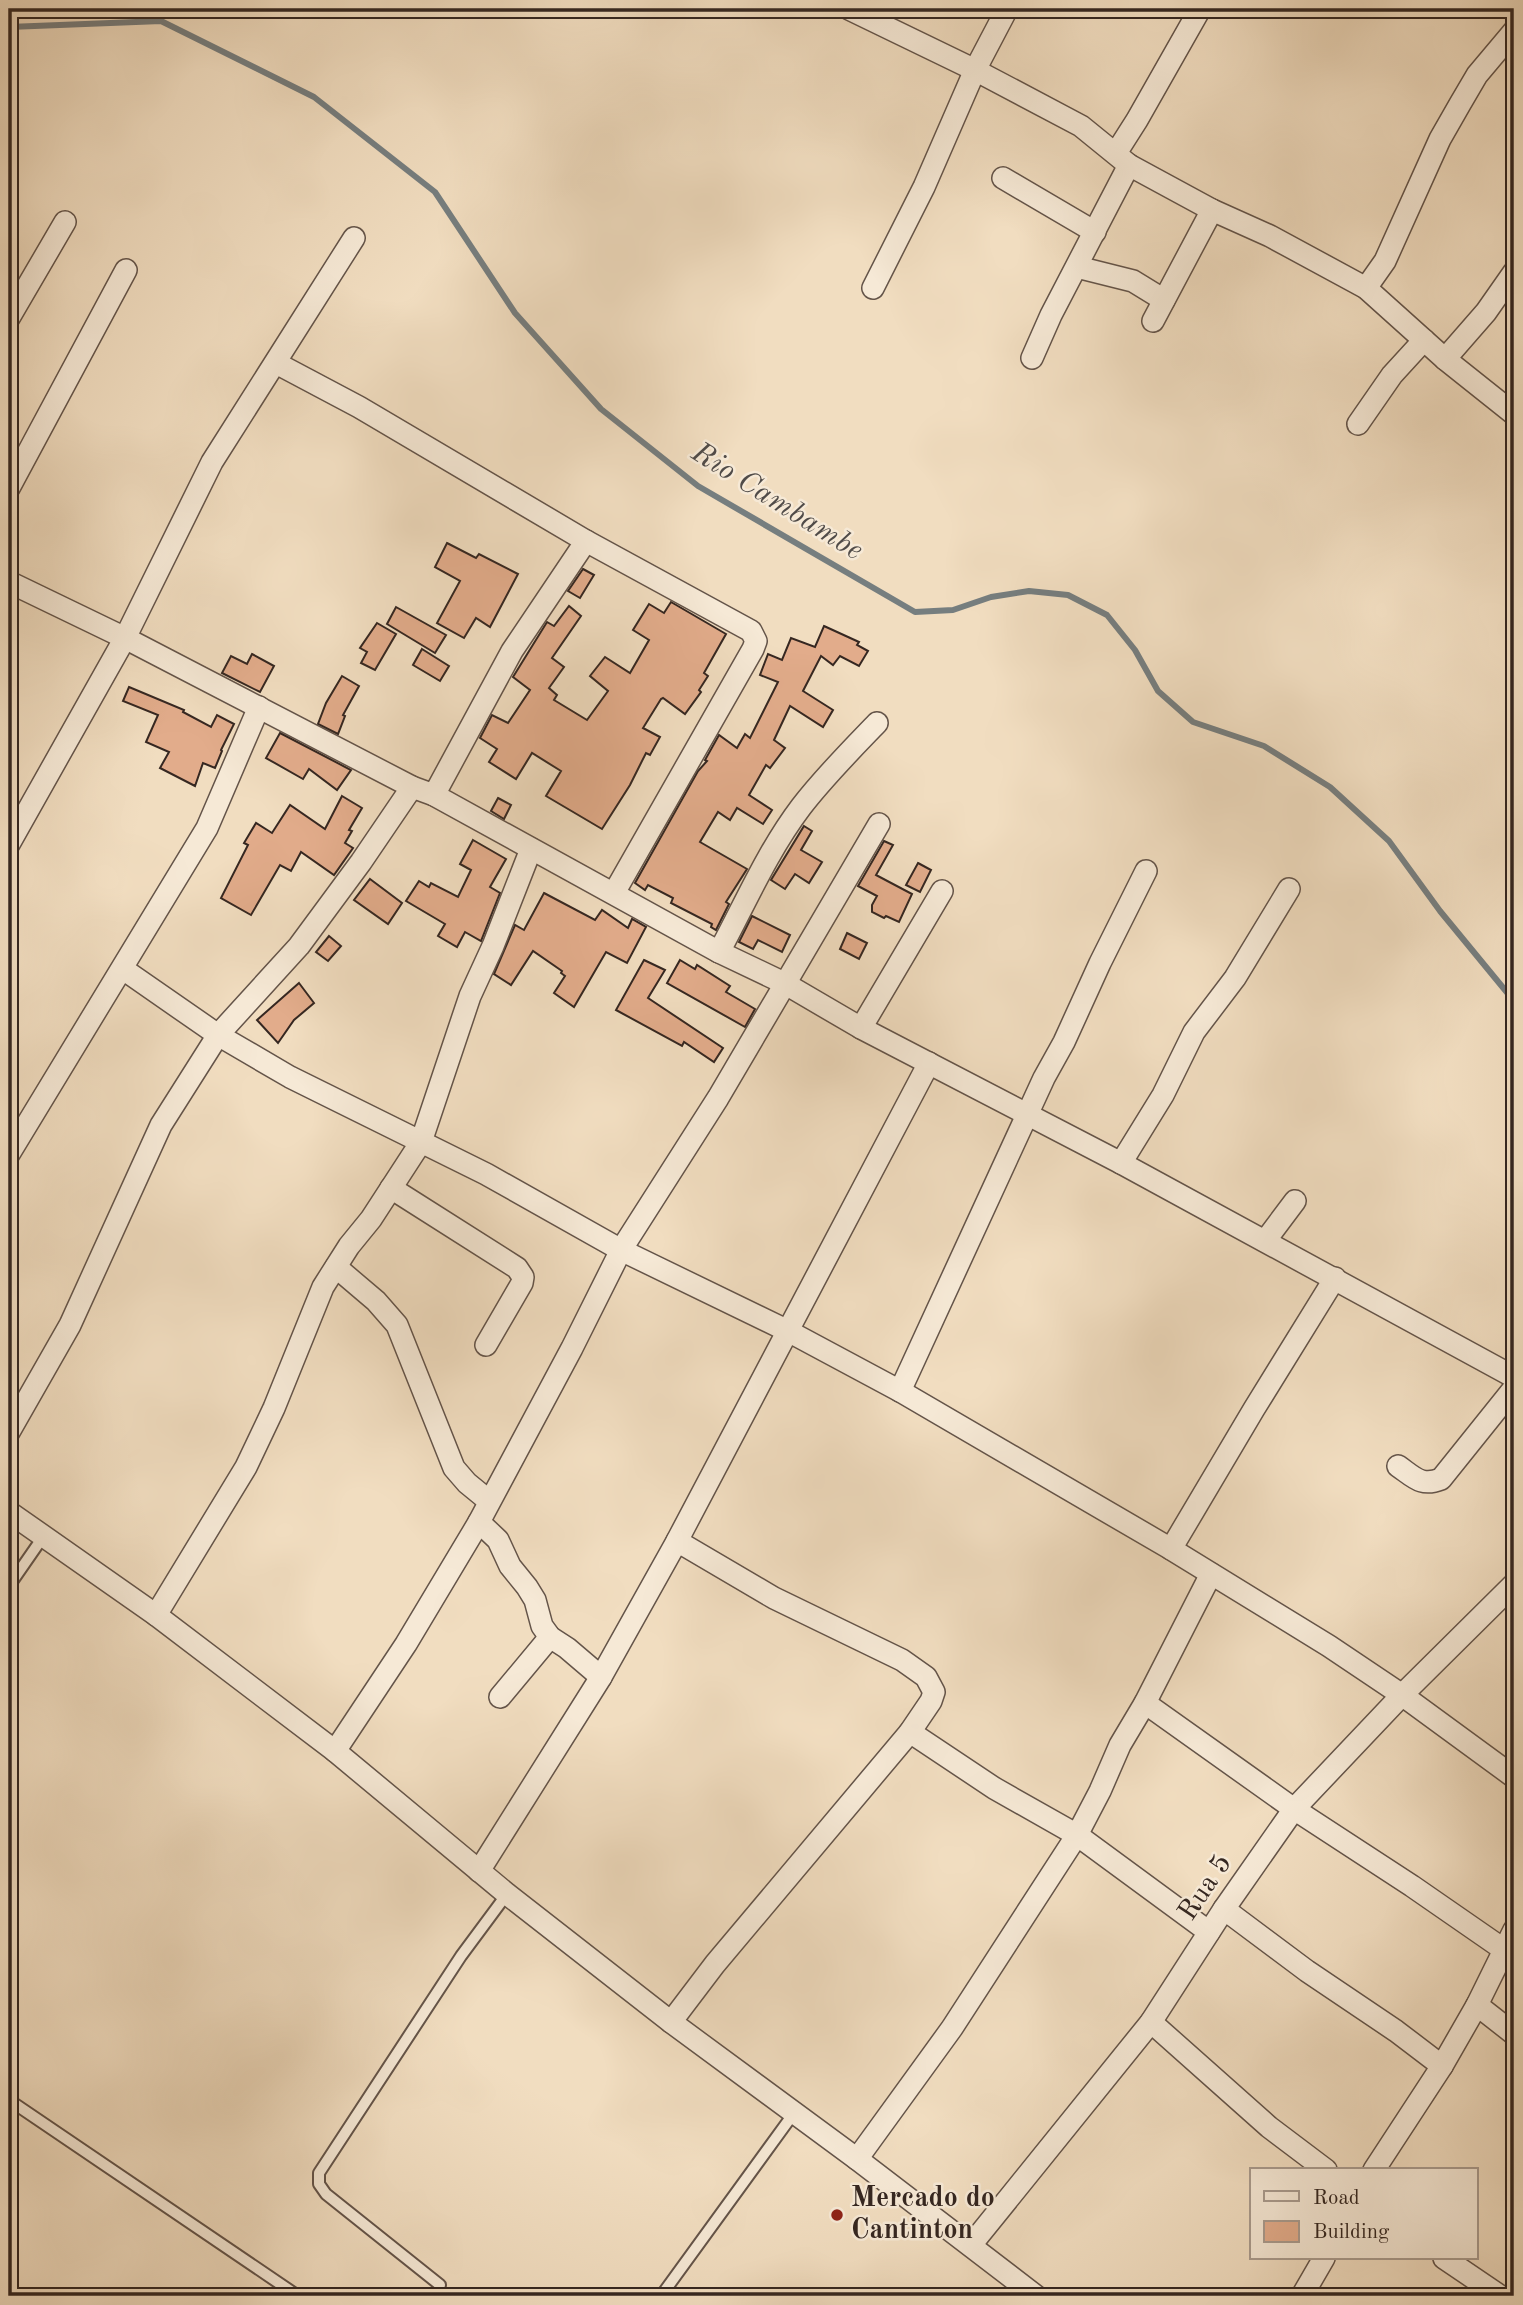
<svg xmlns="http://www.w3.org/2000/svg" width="1523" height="2305" font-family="'Old Standard TT',serif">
<rect width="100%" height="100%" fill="#f1ddc0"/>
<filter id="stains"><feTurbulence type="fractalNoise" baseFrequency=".00286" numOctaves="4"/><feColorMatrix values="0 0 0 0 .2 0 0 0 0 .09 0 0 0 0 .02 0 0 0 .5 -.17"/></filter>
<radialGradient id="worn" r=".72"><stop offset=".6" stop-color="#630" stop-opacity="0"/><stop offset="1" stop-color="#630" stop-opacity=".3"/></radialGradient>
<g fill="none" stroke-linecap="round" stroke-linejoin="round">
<polyline stroke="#767e7f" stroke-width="6" points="9,27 161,21 314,97 435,192 515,313 601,409 698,486 915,612 953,610 991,597 1029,591 1068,595 1107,615 1135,650 1158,691 1193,722 1264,746 1330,787 1389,841 1440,911 1514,1001"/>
</g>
<g fill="#e2ac8b" stroke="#352721" stroke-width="2">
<polygon points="447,543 476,558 479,554 518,574 490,627 476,618 464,638 437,623 460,581 435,567"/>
<polygon points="583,569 594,575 580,598 568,591"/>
<polygon points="671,602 726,634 704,673 708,676 699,690 701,692 685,714 663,698 661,699 643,728 660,737 650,755 646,753 630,785 602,829 546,796 561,771 532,753 516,779 489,762 497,749 480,738 492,715 508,723 530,690 513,677 547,622 554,626 569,606 581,616 552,658 564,667 549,688 557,695 554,700 587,720 608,691 590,676 605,657 630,673 649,640 633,630 649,604 664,613"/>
<polygon points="396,607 446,635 435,653 387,624"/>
<polygon points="377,623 396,634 375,670 361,663 367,652 360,648"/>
<polygon points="824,626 859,642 857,645 868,651 859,666 840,656 833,665 821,656 803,691 833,710 823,727 790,706 774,740 785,748 770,768 766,765 749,795 772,810 763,824 737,808 730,820 718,812 700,842 747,869 726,902 729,904 716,930 711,927 712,924 671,903 673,898 648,885 645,890 635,883 698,771 707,761 705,760 719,735 737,748 745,734 750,738 778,682 760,675 768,654 782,660 791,638 815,647"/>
<polygon points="422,649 449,666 440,681 413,665"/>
<polygon points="252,654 274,666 260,692 222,673 231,656 247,664"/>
<polygon points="342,676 359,686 343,715 345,716 338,734 318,724 326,703"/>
<polygon points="129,687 184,710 183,712 211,727 217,715 234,724 221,750 222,751 215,768 203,763 195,786 160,768 169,752 146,742 158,715 123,701"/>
<polygon points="280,733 351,770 337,790 309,769 303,779 266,758"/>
<polygon points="342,796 362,808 349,830 352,831 345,843 353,848 334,875 301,852 291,871 280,865 251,915 221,898 248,845 244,843 256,823 272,833 290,805 325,829"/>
<polygon points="498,798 511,805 504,819 491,811"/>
<polygon points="804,826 812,831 801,850 822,862 809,883 795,874 785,889 771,880"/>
<polygon points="473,840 506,859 490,887 500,893 481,941 465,932 457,947 438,936 445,924 406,901 419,881 429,887 431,883 458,897 471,870 460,864"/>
<polygon points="884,841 893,845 876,875 912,894 899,922 886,916 884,918 872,912 872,905 877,896 858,886"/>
<polygon points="918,863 931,870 920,892 906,885"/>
<polygon points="370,879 402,903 388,924 354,900"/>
<polygon points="544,893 595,920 602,910 628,928 632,919 646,927 627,963 606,952 574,1007 554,993 565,976 561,973 562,971 533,951 511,985 494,974 515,925 524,930"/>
<polygon points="752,916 790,935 782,952 758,940 753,949 739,942"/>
<polygon points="847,933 867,943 859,959 840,949"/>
<polygon points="329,936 341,946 328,961 316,952"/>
<polygon points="644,960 665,970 648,998 723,1048 714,1062 684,1042 682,1046 616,1010"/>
<polygon points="680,960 695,969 697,965 730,986 726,992 755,1009 745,1027 667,983"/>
<polygon points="299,983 314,1003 294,1020 278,1043 257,1020"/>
</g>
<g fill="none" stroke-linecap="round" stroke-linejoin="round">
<defs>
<g id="lane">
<polyline points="9,1586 43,1537"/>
<polyline points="9,2100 298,2296"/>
<polyline points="440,2285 326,2194 319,2184 319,2173 461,1956 507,1894"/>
<polyline points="661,2296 794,2113"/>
</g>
<g id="street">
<polyline points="849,9 975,70 1081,126 1129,165 1212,210 1270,236 1366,288 1445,359 1514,414"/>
<polyline points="1116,153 1137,120 1200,9"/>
<polyline points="1003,178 1095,232"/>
<polyline points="1077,267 1133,281 1164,300"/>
<polyline points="873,288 924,187 975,70 1007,9"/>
<polyline points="1366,288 1385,261 1440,139 1460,104 1477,75 1514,31"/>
<polyline points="9,318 65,222"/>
<polyline points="1153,321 1212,210"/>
<polyline points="1032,358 1051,315 1129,165"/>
<polyline points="1445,359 1486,312 1514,272"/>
<polyline points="276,363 359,407 586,541 751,631 756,641 753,649 614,893"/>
<polyline points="1358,424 1392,375 1424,340"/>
<polyline points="9,488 126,270"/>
<polyline points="9,582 125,638 412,787 434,795 719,952 784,983 861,1028 1121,1163 1514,1377"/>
<polyline points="434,795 512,651 586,541"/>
<polyline points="9,844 125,638 212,462 354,238"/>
<path d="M719,952C745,904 767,852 801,807C824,777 851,750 877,723"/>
<polyline points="123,969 218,1035 290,1077 486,1174 621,1250 788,1331 900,1391 1171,1549 1329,1646 1402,1695 1514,1777"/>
<polyline points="861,1028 942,891"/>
<polyline points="9,1154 207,828 259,707"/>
<polyline points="1121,1163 1163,1095 1194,1032 1235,978 1289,889"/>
<polyline points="391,1188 517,1268 523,1277 522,1283 486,1345"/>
<polyline points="1265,1241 1295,1201"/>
<polyline points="336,1267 376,1301 397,1325 454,1468 467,1483 489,1501"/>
<polyline points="900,1391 1044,1078 1064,1042 1100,963 1146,871"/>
<polyline points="9,1432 70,1325 161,1125 218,1035 299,946 361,862 412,787"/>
<path d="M1398,1466C1414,1477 1421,1487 1441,1479L1514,1388"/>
<polyline points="9,1512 156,1615 335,1751 507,1894 671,2022 857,2159 1036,2296"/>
<polyline points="479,1522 498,1540 510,1566 527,1587 535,1600 542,1626 550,1637 567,1648 601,1677"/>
<polyline points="1171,1549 1254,1409 1335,1278"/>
<polyline points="156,1615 246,1467 274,1408 323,1287 349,1246 371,1219 421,1142 470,996 493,946 531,849"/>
<polyline points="500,1697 550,1637"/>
<polyline points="1145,1703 1294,1809 1412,1886 1503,1949"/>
<polyline points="910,1732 994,1788 1077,1835 1209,1932"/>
<polyline points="335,1751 406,1644 479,1522 572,1348 621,1250 718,1098 879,824"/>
<polyline points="479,1871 601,1677 677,1541 929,1063"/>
<polyline points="1224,1909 1307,1971 1396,2031 1442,2066"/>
<polyline points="1477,2005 1514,2034"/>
<polyline points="671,2022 715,1964 910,1732 931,1701 934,1692 926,1677 902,1660 774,1598 677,1541"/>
<polyline points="1151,2022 1269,2127 1326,2170"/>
<polyline points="857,2159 952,2028 1077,1835 1100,1791 1120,1745 1145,1703 1211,1574"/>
<polyline points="1374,2170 1442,2066 1477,2005 1514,1930"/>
<polyline points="971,2245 1151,2022 1224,1909 1294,1809 1402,1695 1514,1584"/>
<polyline points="1444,2258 1500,2296"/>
<polyline points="1302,2296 1324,2258"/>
</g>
</defs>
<use href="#lane" stroke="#645449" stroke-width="14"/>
<use href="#street" stroke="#645449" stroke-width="24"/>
<use href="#lane" stroke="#f6e9d6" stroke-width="10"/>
<use href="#street" stroke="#f6e9d6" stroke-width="21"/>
</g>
<circle fill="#8f2418" stroke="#f6e9d6" stroke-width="2.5" cx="837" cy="2215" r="7"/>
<g text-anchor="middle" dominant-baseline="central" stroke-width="5" stroke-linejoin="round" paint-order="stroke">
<g font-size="28" fill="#352721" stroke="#f6e9d6">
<text transform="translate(1206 1888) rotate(-56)">Rua 5</text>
</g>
<g font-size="28" font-weight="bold" fill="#352721" stroke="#f6e9d6" text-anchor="start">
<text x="851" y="2199">Mercado do<tspan x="851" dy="32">Cantinton</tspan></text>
</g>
<g font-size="30" font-style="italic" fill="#504b48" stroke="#f6e9d6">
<text transform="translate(777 502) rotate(32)">Rio Cambambe</text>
</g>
</g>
<rect width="1523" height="2305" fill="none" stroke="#f1ddc0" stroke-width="35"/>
<rect x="10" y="10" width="1502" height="2284" fill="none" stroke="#352721" stroke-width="3.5"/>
<rect x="18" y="18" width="1488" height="2270" fill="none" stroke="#352721" stroke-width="2"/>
<rect x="1250" y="2168" width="228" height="91" fill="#f6e9d6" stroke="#a99b8e" stroke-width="2"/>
<rect x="1264" y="2191" width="35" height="10" fill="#f6e9d6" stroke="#a99b8e" stroke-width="2"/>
<text x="1313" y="2204" font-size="21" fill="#352721">Road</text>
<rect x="1264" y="2221" width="35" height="21" fill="#e2ac8b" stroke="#a99b8e" stroke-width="2"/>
<text x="1313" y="2238" font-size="21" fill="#352721">Building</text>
<rect width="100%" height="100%" filter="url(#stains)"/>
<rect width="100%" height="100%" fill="url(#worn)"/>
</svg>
